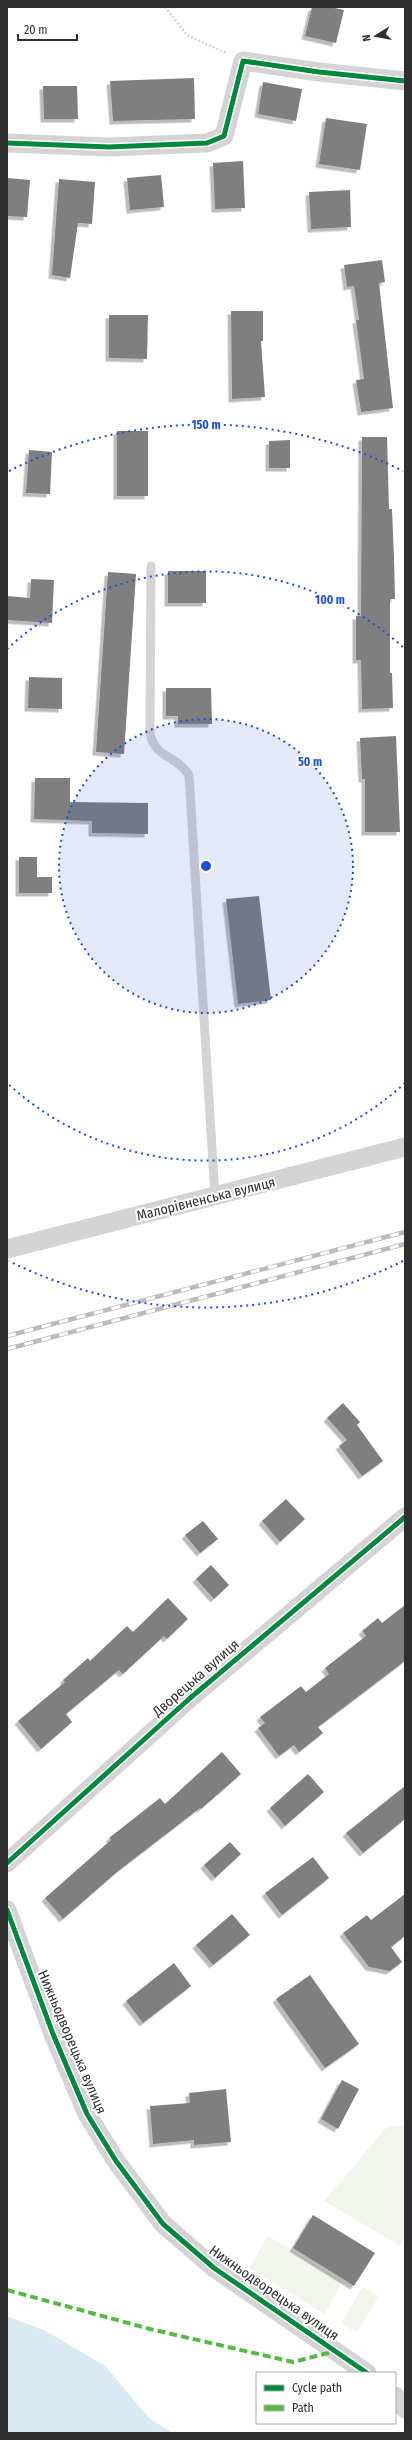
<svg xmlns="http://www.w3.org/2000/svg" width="412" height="2440" font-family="'Fira Sans Condensed',sans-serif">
<defs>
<filter id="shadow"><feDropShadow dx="-3.5" dy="3.5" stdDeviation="0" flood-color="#0004"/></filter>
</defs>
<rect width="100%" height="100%" fill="#fff"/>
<g fill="#f1f5ec">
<polygon points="405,2124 405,2236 400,2246 324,2201 386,2128"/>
<polygon points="268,2236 343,2282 324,2314 249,2268"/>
<polygon points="363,2287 379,2296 357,2333 341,2323"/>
</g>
<polygon fill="#d9eaf2" points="7,2316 46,2331 105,2366 150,2419 173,2433 7,2433"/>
<g fill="#7f7f7f" filter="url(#shadow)">
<polygon points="312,7 330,7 344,10 336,43 305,36"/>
<polygon points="194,78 195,119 113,121 110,81"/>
<polygon points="263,82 302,89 296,121 258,114"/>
<polygon points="43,86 77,86 78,119 44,119"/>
<polygon points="326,118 367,124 360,170 319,164"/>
<polygon points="243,161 245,208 215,209 213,163"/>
<polygon points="161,175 164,207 130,210 127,178"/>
<polygon points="7,178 30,180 27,217 7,216"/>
<polygon points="59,179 95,182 92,224 78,223 70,278 52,275"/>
<polygon points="350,190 351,227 311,229 309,192"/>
<polygon points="382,260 385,282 379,283 393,408 361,412 356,380 364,379 356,320 359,320 354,286 347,287 344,265"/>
<polygon points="231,311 263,311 263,341 261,341 265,397 232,399"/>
<polygon points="109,315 148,315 147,359 109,358"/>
<rect x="117" y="431" width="31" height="65"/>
<polygon points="362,437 387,437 389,509 392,509 394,558 395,599 390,599 390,673 392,673 393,708 362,709 361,660 356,660 356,616 361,616"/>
<polygon points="290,440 290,468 269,468 269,441"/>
<polygon points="29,450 52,452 50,494 26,493"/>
<rect x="168" y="571" width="38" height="32"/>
<polygon points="108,572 136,574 124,754 96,752"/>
<polygon points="31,579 54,580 52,623 7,620 7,596 30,598"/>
<polygon points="29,677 62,678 62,709 28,708"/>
<polygon points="166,688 211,688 212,724 178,724 178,716 166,716"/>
<polygon points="396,736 400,832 365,832 365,779 362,779 360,738"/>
<polygon points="35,778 70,778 70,802 148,803 148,834 92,833 92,821 34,819"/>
<polygon points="19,857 37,857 37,877 52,877 52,893 19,893"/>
<polygon points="259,896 271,1000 238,1004 226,899"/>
<polygon points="343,1403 360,1422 357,1425 383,1461 362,1476 339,1446 347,1440 327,1418"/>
<polygon points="286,1499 305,1519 280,1542 262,1521"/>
<polygon points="203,1521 218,1539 200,1553 185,1535"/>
<polygon points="211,1565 229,1585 214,1599 196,1579"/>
<polygon points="168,1598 188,1619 167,1639 164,1636 123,1674 119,1670 66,1714 72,1722 41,1749 18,1721 65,1682 63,1680 88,1658 90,1661 127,1626 133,1632"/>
<polygon points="405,1605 405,1661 318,1727 323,1733 299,1752 294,1745 279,1756 258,1728 265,1723 260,1717 301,1686 306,1692 329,1674 325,1668 366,1636 362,1631 378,1618 382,1623"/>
<polygon points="222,1752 241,1774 201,1809 200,1808 117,1872 63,1919 45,1898 111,1840 109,1838 160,1798 165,1804"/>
<polygon points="308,1774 324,1792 285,1826 270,1808"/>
<polygon points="405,1786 405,1819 363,1853 346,1833"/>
<polygon points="230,1842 241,1854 215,1878 204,1865"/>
<polygon points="313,1857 329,1878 282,1915 265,1893"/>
<polygon points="405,1894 405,1936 391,1947 402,1962 390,1971 369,1967 343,1933 367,1915 371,1920"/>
<polygon points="232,1914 250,1935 213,1965 196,1945"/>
<polygon points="174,1963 191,1986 143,2023 126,2001"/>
<polygon points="310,1975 359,2044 325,2068 276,1999"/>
<polygon points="342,2080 359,2089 338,2129 321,2119"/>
<polygon points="226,2089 231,2142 194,2145 194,2140 153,2144 150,2106 190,2103 189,2093"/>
<polygon points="313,2215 375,2253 354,2286 293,2248"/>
</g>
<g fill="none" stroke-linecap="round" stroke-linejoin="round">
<polyline stroke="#d4d4d4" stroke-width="2.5" stroke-dasharray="2 2" stroke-linecap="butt" points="165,7 187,35 226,53"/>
<path stroke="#d4d4d4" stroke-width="9" d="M151,566L150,733C155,759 174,753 189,775L215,1197"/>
<g stroke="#d4d4d4" stroke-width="19">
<polyline points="7,143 109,147 207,143 224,136 243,61 319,72 405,81"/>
<polyline points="7,1249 405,1147"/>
<polyline points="7,1863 189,1699 405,1517"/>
<polyline points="7,1910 53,2034 87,2114 116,2161 163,2224 214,2268 367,2373"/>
<polyline points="395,2396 405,2409"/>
</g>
<defs>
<g id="rail">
<polyline points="7,1336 405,1232"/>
<polyline points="7,1349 405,1244"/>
</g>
</defs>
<use href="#rail" stroke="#bbb" stroke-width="4.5"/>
<use href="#rail" stroke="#fff" stroke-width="3" stroke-dasharray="9" stroke-linecap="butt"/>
<polyline stroke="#58b947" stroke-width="4" stroke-dasharray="8 4" stroke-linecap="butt" points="7,2290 150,2329 293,2362 336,2351"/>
<defs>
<g id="cycleway">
<polyline points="7,143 109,147 207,143 224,136 243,61 319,72 405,81"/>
<polyline points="7,1863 189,1699 405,1517"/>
<polyline points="7,1910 53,2034 87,2114 116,2161 163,2224 214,2268 367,2373"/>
</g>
</defs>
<use href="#cycleway" stroke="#fff" stroke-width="8"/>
<use href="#cycleway" stroke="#00873e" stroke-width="5"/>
</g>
<circle cx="206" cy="866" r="147" fill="#1d4ed8" fill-opacity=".12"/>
<g fill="none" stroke="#1d4ed8" stroke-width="2" stroke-dasharray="2 4">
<circle cx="206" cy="866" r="147"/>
<path d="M405 1083A294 294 0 0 1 7 1083M7 649A294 294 0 0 1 405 649"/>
<path d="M403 1261A441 441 0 0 1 9 1261M9 471A441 441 0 0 1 403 471"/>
</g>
<g text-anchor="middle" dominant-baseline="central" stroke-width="4" stroke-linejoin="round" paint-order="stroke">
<g font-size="14" fill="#2f2f2f" stroke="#fff">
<text transform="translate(206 1199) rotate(-14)">Малорівненська вулиця</text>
<text transform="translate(196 1678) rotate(-41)">Дворецька вулиця</text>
<text transform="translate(72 2042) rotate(67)">Нижньодворецька вулиця</text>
<text transform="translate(274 2293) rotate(35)">Нижньодворецька вулиця</text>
</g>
</g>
<circle cx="206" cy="866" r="6" fill="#1d4ed8" stroke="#fff" stroke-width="2"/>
<g font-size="12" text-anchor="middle" font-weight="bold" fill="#1d4ed8" stroke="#fff" stroke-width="4" stroke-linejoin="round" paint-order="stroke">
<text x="206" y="429">150 m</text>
<text x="330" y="604">100 m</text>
<text x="310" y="766">50 m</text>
</g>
<rect width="412" height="2440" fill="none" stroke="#2f2f2f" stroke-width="16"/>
<rect x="256" y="2372" width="140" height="52" fill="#ffffff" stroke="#acacac"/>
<rect x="264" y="2385" width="20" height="6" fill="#00873e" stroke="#acacac"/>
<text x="292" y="2392" font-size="12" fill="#2f2f2f">Cycle path</text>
<rect x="264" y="2405" width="20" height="6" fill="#58b947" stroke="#acacac"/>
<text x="292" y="2412" font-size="12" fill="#2f2f2f">Path</text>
<g transform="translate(376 36) rotate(259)" stroke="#ffffff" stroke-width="3" paint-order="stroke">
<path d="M0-3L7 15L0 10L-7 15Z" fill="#2f2f2f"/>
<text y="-6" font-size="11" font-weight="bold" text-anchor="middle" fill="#2f2f2f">N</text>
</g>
<path d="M18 34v6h59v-6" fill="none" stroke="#2f2f2f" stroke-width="2"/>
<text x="24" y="34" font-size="12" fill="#2f2f2f" stroke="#ffffff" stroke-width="3" paint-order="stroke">20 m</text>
</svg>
